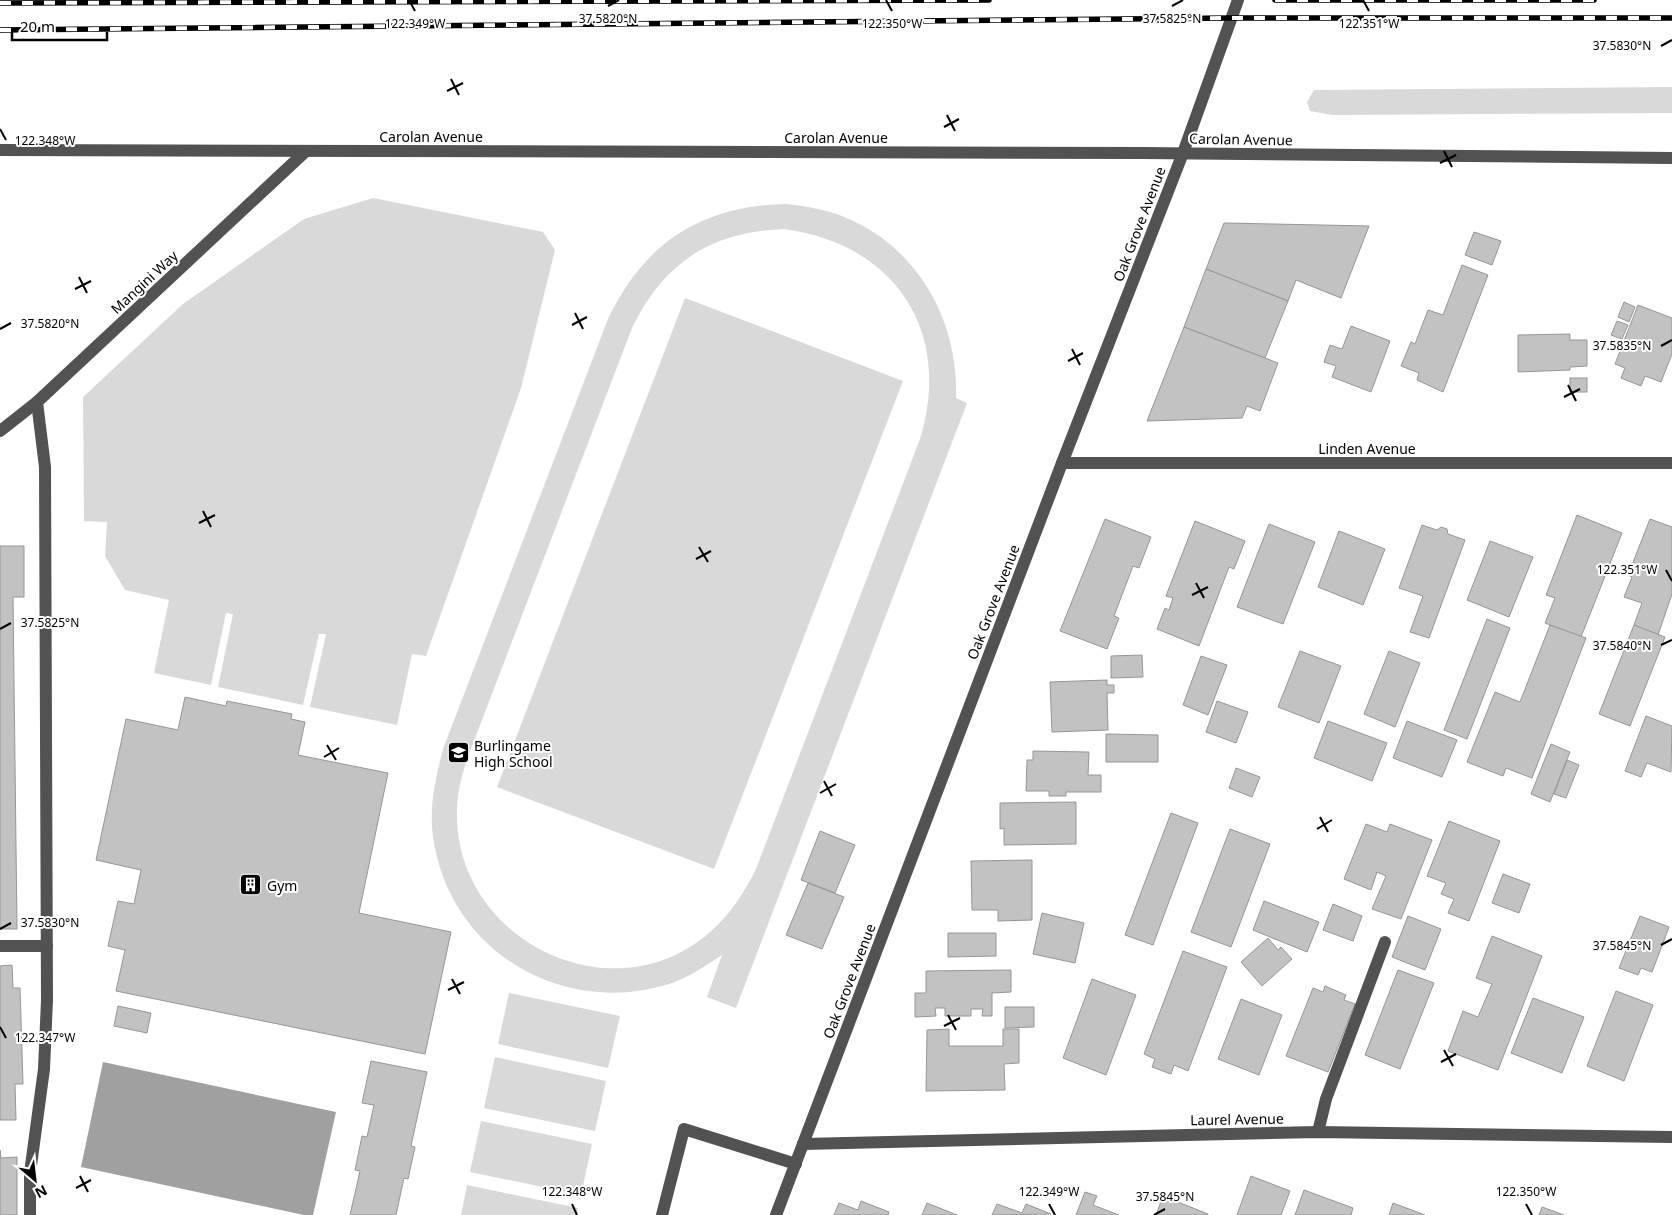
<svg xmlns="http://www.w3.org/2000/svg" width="1672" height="1215" font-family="'Noto Sans',sans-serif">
<rect width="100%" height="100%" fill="#fff"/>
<g fill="#d9d9d9" fill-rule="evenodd">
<polygon points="1672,87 1672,113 1332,115 1310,111 1307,102 1314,90"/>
<polygon points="373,198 543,232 555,250 521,388 426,656 412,654 397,725 310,707 326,634 319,634 303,705 218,687 233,614 226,613 211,685 154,673 169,600 125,590 105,556 107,522 84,521 83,397 183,304 304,219"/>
<path d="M786,204C805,206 824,209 842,216C916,245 959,319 956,398L967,403L736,1008L707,997L722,955C705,966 688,978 669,984C563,1017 453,953 434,843C428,811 435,780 443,749L608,319C644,243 701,206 786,204ZM784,229C895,244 953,331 920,439L756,869C744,893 730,915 709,933C611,1018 453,939 457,810C457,792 462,776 467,759L632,328C664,262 711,232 784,229Z"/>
<polygon points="685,298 903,381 714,869 497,787"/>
<polygon points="509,993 620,1016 608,1068 498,1044"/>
<polygon points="495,1057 606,1081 595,1131 484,1108"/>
<polygon points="481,1121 592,1144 581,1195 470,1172"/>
<polygon points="467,1185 578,1208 577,1215 461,1215"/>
</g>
<polygon fill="#a0a0a0" points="103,1062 336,1112 313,1215 304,1215 81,1167"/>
<g fill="#c2c2c2" stroke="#969696">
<polygon points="1224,223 1369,226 1341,298 1296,280 1288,301 1206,269"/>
<polygon points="1474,232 1501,241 1492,265 1465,255"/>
<polygon points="1462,265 1488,275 1443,392 1417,380 1419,373 1401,366 1411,342 1415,344 1428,310 1443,315"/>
<polygon points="1206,269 1288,301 1265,358 1184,327"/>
<polygon points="1624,302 1635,307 1629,322 1618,317"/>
<polygon points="1638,305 1672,318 1672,354 1661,382 1645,376 1641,386 1621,378 1625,368 1615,364"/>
<polygon points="1617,321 1628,325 1622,339 1611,335"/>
<polygon points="1351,326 1390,341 1371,392 1332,377 1336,366 1324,362 1330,345 1342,349"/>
<polygon points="1184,327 1278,363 1260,411 1247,406 1242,418 1147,421"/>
<polygon points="1570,334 1570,340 1587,340 1587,366 1570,367 1570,370 1518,372 1518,335"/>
<rect x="1570" y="378" width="17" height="14"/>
<polygon points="1577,515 1622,533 1581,637 1545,623 1555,598 1546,595"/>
<polygon points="1105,519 1151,537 1139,568 1133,566 1114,616 1119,618 1107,649 1060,631"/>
<polygon points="1650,519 1672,527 1672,594 1658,635 1634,625 1642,603 1624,597 1632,577 1628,575"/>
<polygon points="1195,521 1245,541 1234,569 1229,567 1199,646 1157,629 1165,608 1169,610 1173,598 1166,596"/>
<polygon points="1269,524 1315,542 1283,624 1237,607"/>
<polygon points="1422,525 1437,530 1441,527 1447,529 1448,534 1465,540 1429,638 1410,632 1423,596 1399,588"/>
<polygon points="1339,531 1385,549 1363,605 1318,587"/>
<polygon points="1490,541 1533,557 1509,617 1467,600"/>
<polygon points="0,546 24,546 24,597 13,597 17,929 0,929"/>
<polygon points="1487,619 1510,628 1467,739 1444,730"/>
<polygon points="1550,625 1586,638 1532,778 1506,768 1503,776 1467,762 1495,692 1520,702"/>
<polygon points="1634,625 1665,637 1630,726 1599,714"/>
<polygon points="1300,651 1341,666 1319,723 1278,707"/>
<polygon points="1389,651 1420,663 1395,727 1364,714"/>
<polygon points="1142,655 1143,677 1111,678 1111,656"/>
<polygon points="1201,656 1227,665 1208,715 1183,705"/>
<polygon points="1107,680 1107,685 1114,685 1114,693 1107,693 1108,730 1052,732 1050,682"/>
<polygon points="185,697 226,706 227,701 292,714 291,719 305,722 298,755 388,773 359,913 451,932 425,1054 116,991 125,950 108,946 118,901 134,904 141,870 96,860 126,719 178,730"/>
<polygon points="1217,701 1248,712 1236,743 1206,732"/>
<polygon points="1646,716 1672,726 1671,772 1647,763 1641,777 1625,771"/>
<polygon points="1328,721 1387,743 1372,781 1314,758"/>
<polygon points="1407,721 1457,740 1442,777 1393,758"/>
<polygon points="1106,734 1158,735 1158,762 1106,762"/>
<polygon points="1551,744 1570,752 1550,802 1531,794"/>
<polygon points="1033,751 1089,752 1088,775 1101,775 1101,792 1066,792 1066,796 1049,796 1049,791 1026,791 1027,760 1033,760"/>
<polygon points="1567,760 1579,765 1566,798 1554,794"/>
<polygon points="1236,768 1260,777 1252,797 1229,788"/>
<polygon points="1076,802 1076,844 1004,845 1004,828 1000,829 1000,803"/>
<polygon points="1171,813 1198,823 1153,945 1125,935"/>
<polygon points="1449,821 1500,841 1469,921 1448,913 1454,899 1441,894 1446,883 1427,876"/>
<polygon points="1366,824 1387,832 1390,824 1432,840 1401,919 1372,909 1386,876 1377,872 1371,890 1344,879"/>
<polygon points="1230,829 1270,844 1231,947 1191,932"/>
<polygon points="820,831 855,845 835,893 801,880"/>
<polygon points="1032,860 1032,920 998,921 998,910 972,910 971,861"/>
<polygon points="1503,874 1530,884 1519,913 1492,903"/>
<polygon points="808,883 844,897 822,949 786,935"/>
<polygon points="1264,901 1319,922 1307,952 1253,930"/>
<polygon points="1333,904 1362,916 1353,941 1323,930"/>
<polygon points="1042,913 1084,923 1075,963 1033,954"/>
<polygon points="1408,916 1441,929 1425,970 1392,957"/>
<polygon points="1640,916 1669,927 1652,972 1641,968 1638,975 1619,968"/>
<polygon points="948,933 996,933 996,956 948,957"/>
<polygon points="1492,936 1542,956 1498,1070 1448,1051 1463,1011 1478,1017 1492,984 1476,978"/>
<polygon points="1268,938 1278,950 1281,947 1292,959 1262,986 1241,962"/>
<polygon points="1183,951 1227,967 1188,1071 1174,1065 1171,1074 1152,1067 1155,1059 1144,1054"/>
<polygon points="12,965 13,988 20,988 23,1084 15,1084 16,1120 0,1120 0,966"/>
<polygon points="1011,970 1011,992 992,993 992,1016 982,1016 983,1009 971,1009 971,1016 945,1016 945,1008 935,1008 936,1016 915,1017 915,993 926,993 926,971"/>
<polygon points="1398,970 1434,983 1400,1069 1365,1055"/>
<polygon points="1092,979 1136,995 1106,1075 1063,1058"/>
<polygon points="1325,986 1346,995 1344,1000 1355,1004 1328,1072 1286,1056 1313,988 1323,992"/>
<polygon points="1616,991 1653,1005 1624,1081 1587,1066"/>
<polygon points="1533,998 1584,1017 1562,1073 1511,1053"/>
<polygon points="1241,999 1282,1015 1259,1075 1218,1059"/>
<polygon points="118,1006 151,1013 147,1033 114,1026"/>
<polygon points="1005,1007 1034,1007 1034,1027 1005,1028"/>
<polygon points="949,1029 949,1046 1003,1046 1003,1029 1019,1029 1019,1063 1004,1064 1005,1090 926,1091 927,1030"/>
<polygon points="371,1061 427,1072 411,1146 415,1147 408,1179 404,1178 396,1215 350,1215 360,1171 355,1170 362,1136 367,1137 374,1105 362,1103"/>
<polygon points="0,1150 1,1158 17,1157 17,1215 0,1215"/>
<polygon points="1251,1176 1290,1191 1281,1215 1237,1215"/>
<polygon points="1304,1190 1353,1208 1351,1215 1295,1215"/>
<polygon points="1085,1192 1097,1196 1093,1205 1119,1215 1076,1215"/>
<polygon points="1163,1196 1208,1214 1208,1215 1156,1215"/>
<polygon points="861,1201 889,1212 888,1215 834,1215 839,1203 858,1210"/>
<polygon points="927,1203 957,1215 922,1215"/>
<polygon points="1393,1203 1425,1215 1389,1215"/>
<polygon points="997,1204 1022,1213 1026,1204 1051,1214 992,1215"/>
<polygon points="1542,1207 1564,1215 1539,1215"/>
</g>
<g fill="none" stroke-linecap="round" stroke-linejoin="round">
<g stroke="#525252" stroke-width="12">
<polyline points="0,150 1142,153 1672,158"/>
<polyline points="0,431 37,402 306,151"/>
<polyline points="1062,463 1672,463"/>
<polyline points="0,946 47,946"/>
<polyline points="1318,1132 1326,1099 1385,942"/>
<polyline points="803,1144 1318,1132 1672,1137"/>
<polyline points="30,1215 30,1173 44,1069 47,1000 45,467 37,402"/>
<polyline points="662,1215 684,1129 796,1164"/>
<polyline points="776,1215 1062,463 1183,153 1238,0"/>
</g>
<defs>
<g id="rail">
<polyline points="1275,0 1594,0"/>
<polyline points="0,3 989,0"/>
<polyline points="0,30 1231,18 1672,18"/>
</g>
</defs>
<use href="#rail" stroke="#000" stroke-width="5.5"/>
<use href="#rail" stroke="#fff" stroke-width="4" stroke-dasharray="11" stroke-linecap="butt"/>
</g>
<path fill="none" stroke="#000" stroke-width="2" d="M409,0L415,11M886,0L892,11M1363,0L1369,11M608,6L619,0M1172,6L1183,0M1661,46L1672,40M451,79L459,95M447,91L463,83M947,115L955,131M944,127L959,119M0,129L6,140M1444,151L1452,167M1440,163L1456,155M79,277L87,293M75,289L91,281M575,313L583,329M572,325L587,317M0,329L11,323M1661,346L1672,340M1072,349L1080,365M1068,361L1083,353M1568,385L1576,401M1564,397L1580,389M203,511L211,527M199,523L215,515M699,547L708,562M696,559L711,551M1666,570L1672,581M1196,583L1204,598M1192,595L1208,587M0,629L11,623M1661,645L1672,640M327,745L336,760M324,757L339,748M824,781L832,796M820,793L836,784M1320,817L1328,832M1317,829L1332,820M0,929L11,923M1661,945L1672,939M452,979L460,994M448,990L464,982M948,1015L956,1030M944,1026L960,1018M0,1027L6,1038M1444,1050L1453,1066M1441,1062L1456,1054M80,1176L88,1192M76,1188L91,1180M572,1204L577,1215M1049,1204L1055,1215M1526,1204L1532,1215M1154,1215L1165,1209"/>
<defs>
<symbol id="school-square" viewBox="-11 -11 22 22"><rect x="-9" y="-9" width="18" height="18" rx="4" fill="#000" stroke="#fff"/><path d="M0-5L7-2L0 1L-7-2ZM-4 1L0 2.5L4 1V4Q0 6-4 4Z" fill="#fff"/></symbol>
<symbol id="building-square" viewBox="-11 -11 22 22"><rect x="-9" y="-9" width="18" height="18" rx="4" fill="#000" stroke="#fff"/><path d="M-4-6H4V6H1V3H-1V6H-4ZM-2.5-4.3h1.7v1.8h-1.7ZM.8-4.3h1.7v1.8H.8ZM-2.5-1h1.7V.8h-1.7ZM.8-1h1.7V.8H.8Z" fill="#fff"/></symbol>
</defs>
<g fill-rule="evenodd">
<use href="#school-square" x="446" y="740" width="25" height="25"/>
<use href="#building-square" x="238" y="872" width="25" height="25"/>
</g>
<g text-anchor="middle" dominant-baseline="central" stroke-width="4" stroke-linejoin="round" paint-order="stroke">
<g font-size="14" fill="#000" stroke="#fff">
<text x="431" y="136">Carolan Avenue</text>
<text x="836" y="137">Carolan Avenue</text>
<text transform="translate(1241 139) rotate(1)">Carolan Avenue</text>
<text transform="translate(1139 224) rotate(-69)">Oak Grove Avenue</text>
<text transform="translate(144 282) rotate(-43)">Mangini Way</text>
<text x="1367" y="448">Linden Avenue</text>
<text transform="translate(993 602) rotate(-69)">Oak Grove Avenue</text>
<text transform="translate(849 981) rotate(-69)">Oak Grove Avenue</text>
<text transform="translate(1237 1119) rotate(-1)">Laurel Avenue</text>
</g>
<g font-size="14" fill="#000" stroke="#fff" text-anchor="start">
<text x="474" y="745">Burlingame<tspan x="474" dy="16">High School</tspan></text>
<text x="267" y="885">Gym</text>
</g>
</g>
<g font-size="12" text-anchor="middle" fill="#000" stroke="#fff" stroke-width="4" stroke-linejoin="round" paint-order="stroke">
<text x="1172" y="23">37.5825°N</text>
<text x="608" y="23">37.5820°N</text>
<text x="415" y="28">122.349°W</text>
<text x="892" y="28">122.350°W</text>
<text x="1369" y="28">122.351°W</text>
<text x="1622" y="50">37.5830°N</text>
<text x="45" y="145">122.348°W</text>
<text x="50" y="328">37.5820°N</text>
<text x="1622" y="350">37.5835°N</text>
<text x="1627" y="574">122.351°W</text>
<text x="50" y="627">37.5825°N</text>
<text x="1622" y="650">37.5840°N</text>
<text x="50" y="927">37.5830°N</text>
<text x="1622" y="950">37.5845°N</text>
<text x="45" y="1042">122.347°W</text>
<text x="572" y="1196">122.348°W</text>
<text x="1049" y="1196">122.349°W</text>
<text x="1526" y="1196">122.350°W</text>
<text x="1165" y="1201">37.5845°N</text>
</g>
<g transform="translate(35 1180) rotate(152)" stroke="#ffffff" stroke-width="4" paint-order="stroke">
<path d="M0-4L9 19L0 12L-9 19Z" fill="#000000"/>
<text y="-8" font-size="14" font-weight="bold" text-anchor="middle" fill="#000000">N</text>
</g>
<path d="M12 32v8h95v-8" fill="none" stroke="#000000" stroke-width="2.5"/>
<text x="20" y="32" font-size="15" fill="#000000" stroke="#ffffff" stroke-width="4" paint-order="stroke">20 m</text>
</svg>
